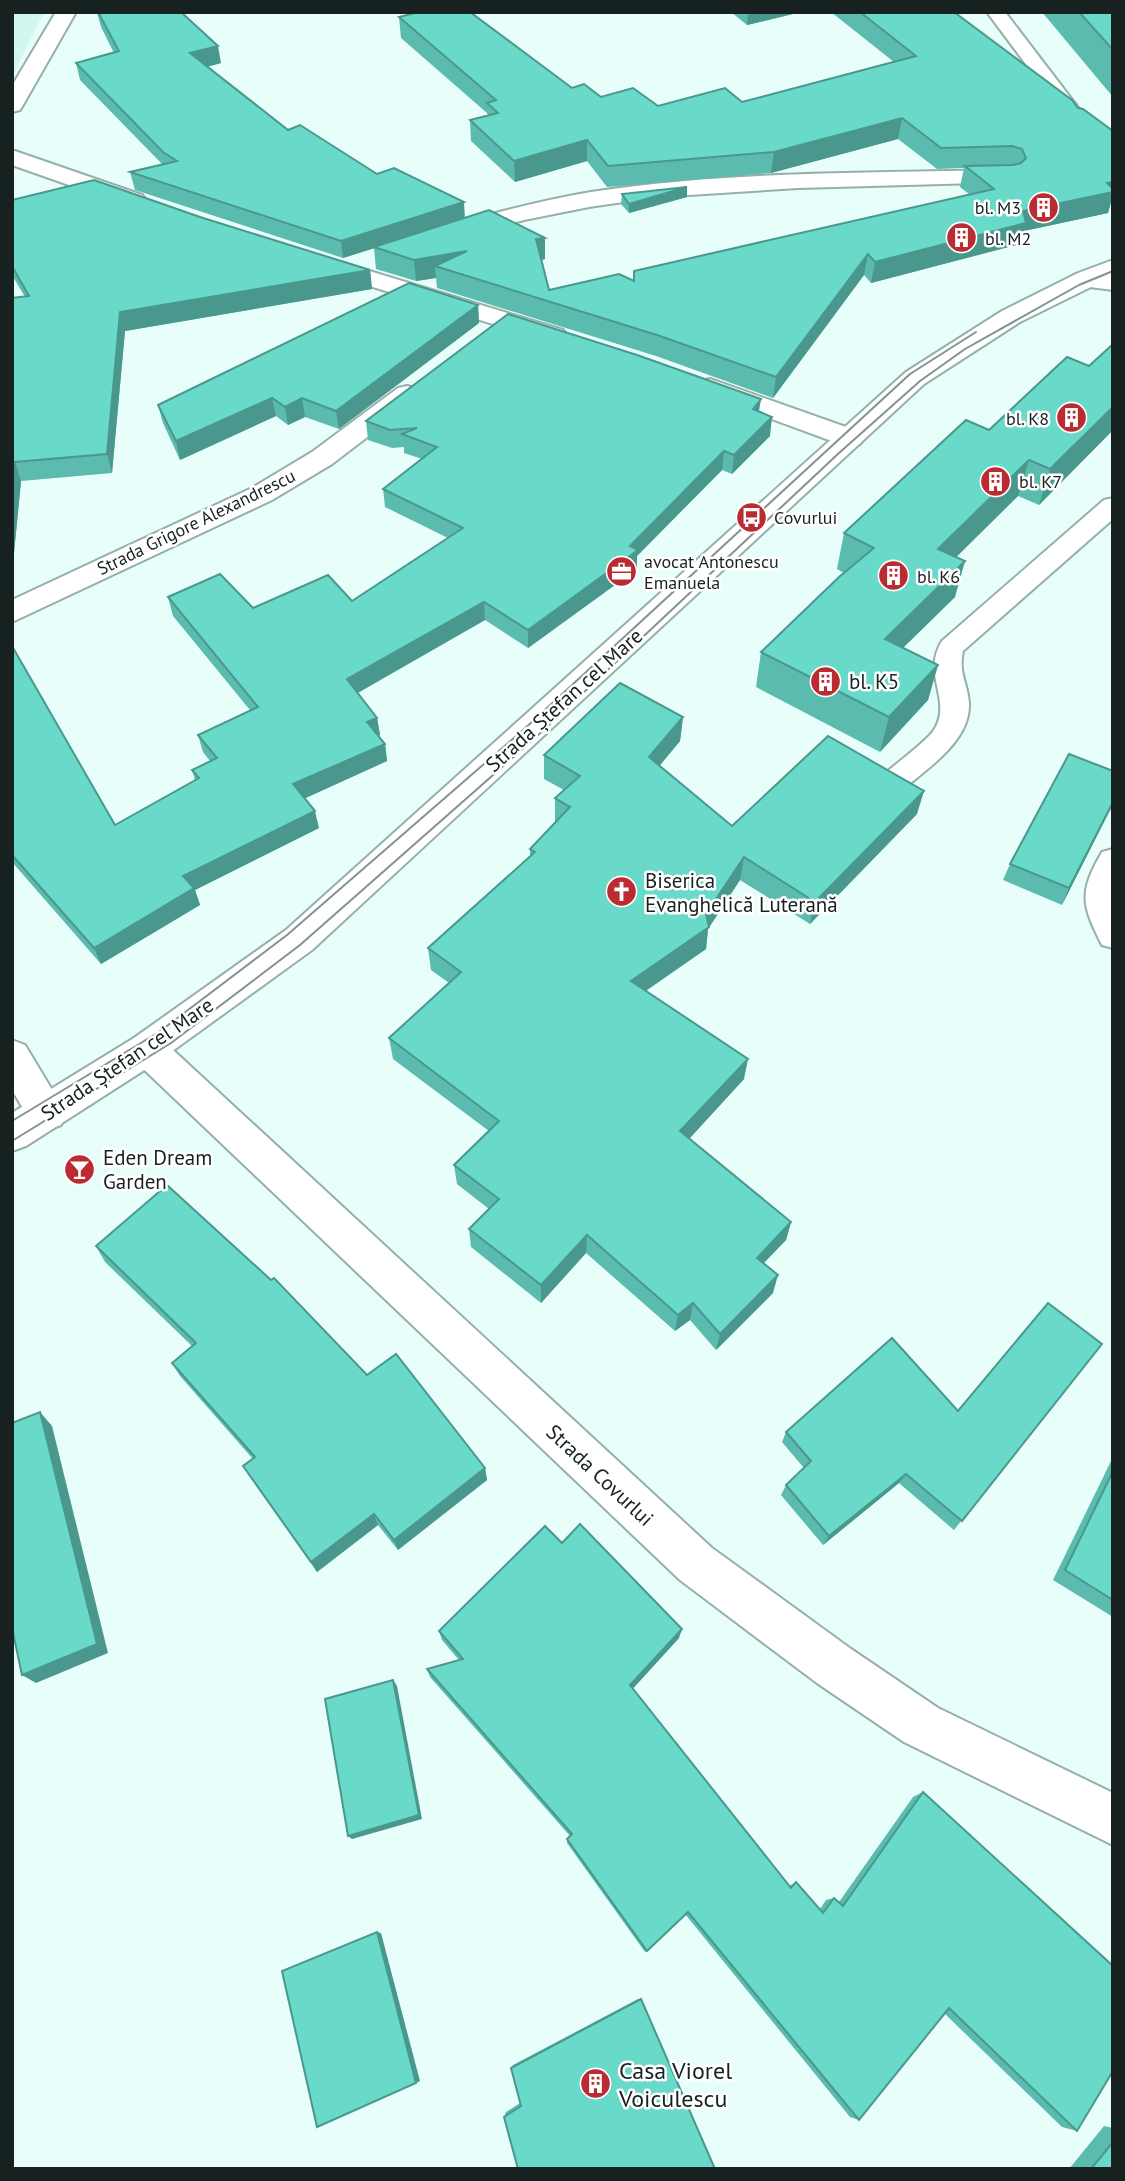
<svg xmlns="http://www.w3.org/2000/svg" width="1125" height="2181" font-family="'PT Sans',sans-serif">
<rect width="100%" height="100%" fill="#e8fefa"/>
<polygon fill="#d2f7f0" points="12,12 44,12 12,77"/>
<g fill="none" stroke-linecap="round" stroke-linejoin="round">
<defs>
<g id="lane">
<polygon points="987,12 1005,12 1086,118 1089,122 1086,126 1072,126"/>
<polygon points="1082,274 1113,277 1113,290 1074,285 1071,280 1074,275"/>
<path d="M1113,498V519L963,651C958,674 968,683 969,704C970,742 926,769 901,791L891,795L881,791L877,784L881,777C894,765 926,742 934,730C953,701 921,674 942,641L1104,500Z"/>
<path d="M1113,849V948L1102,945C1081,904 1079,892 1102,852Z"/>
</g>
<g id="street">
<polygon points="56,12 76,12 23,105 20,110 12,112 12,86"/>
<polygon points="12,150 142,195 146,200 142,205 126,205 12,165"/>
<path d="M1007,170L1015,172L1019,177L1015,182L798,188L658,197L589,207L524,220L454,239L445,237L442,232L445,227C494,213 542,200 591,192C729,171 868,173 1007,170Z"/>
<polygon points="320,256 563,330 567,335 563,340 554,343 545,340 311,268 308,263 311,258"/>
<polygon points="710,379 860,432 864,438 860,444 850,446 840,444 701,393 697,387 701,381"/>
<polygon points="407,386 416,388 420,394 416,400 332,464 272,500 12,622 12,600 252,488 312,452 398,388"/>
<polygon points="147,1033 160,1038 712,1548 851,1649 938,1708 1113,1793 1113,1845 904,1742 817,1683 680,1580 134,1060 128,1049 134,1038"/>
<polygon points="12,1040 25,1045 66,1113 61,1125 47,1130 33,1125 12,1090"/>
</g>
<polygon id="secondary" points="1113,260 1113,276 1020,322 924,384 312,950 160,1060 26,1146 12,1151 12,1113 134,1038 286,930 906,372 1002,311 1078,273"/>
</defs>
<use href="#lane" stroke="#95afaa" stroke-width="4"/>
<use href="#street" stroke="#95afaa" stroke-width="4"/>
<use href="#secondary" stroke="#95afaa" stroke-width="4"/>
<use href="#lane" fill="#fff" fill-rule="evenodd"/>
<use href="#street" fill="#fff" fill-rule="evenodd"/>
<use href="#secondary" fill="#fff" fill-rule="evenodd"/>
<g stroke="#839390" stroke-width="2">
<polyline points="12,1121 159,1032 287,935 522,731 910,374 976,332"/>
<polyline points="12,1141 171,1043 300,945 534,739 839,453 920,381 965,349 1079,285 1113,271"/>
</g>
</g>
<g fill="#5abbae">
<polygon points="97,12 221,63 207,67 288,130 465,218 545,238 545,259 542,260 549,290 633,281 969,194 960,187 964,168 937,169 898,139 771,173 607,187 587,161 515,182 471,141 470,120 488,115 487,113 401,38 399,17 572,88 601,97 658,106 742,102 894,62 831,12 954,12 1111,202 1108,213 1024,231 1020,244 871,283 864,275 773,398 656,356 437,288 436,278 416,281 376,269 374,248 343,258 135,190 130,172 162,164 80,80 76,63 114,53 101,27"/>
<polygon points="731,12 801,12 747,25"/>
<polygon points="1042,12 1113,12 1113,97"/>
<polygon points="622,194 687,197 629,213 621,204"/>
<polygon points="12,200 200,217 370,270 372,289 125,331 112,473 21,481 14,553 12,551 12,298 25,297 12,275"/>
<polygon points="478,305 479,323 339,429 305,417 288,425 276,416 180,460 163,423 158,405"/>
<polygon points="1113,344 1113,430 1039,505 1018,496 956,557 955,597 903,648 938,665 928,700 880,752 756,687 761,652 844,573 837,569 844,533 989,430 1089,366"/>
<polygon points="759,412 770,436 732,474 722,470 637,556 637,569 528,648 485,620 358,693 377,718 380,735 378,736 385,744 387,761 305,798 319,828 195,890 200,905 101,964 12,862 12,646 115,825 195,780 192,770 210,761 203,752 198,735 250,710 173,616 168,597 253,608 352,601 448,538 385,507 383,489 422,459 404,453 404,447 392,448 368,440 366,421"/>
<polygon points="683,717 680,741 659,766 732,826 917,814 810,924 740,880 708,929 706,949 646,991 744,1079 689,1139 791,1222 786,1240 764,1263 773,1293 716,1350 690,1320 675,1331 586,1253 541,1303 471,1247 469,1229 489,1209 457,1184 454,1165 489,1131 393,1059 389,1038 449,983 431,970 428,948 530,857 530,849 555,822 555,798 564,790 544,779 544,755"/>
<polygon points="1113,771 1113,804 1062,905 1003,880 1010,864"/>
<polygon points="96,1246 367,1375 485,1468 487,1480 398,1550 378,1525 317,1572 243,1466 253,1459 180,1376 172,1363 192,1346 105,1262"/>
<polygon points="1102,1344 954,1530 899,1483 823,1545 781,1495 786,1485 804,1468 782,1442 786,1432 958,1411"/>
<polygon points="1113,1457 1113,1617 1053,1580"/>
<polygon points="562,1543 679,1638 633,1688 789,1886 796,1882 820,1909 826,1900 834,1898 839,1902 913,1797 923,1792 1077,2131 1062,2127 945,2014 859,2120 850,2117 685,1914 645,1952 567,1843 567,1839 570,1836 430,1677 427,1669 459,1660 442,1640 439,1631"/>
<polygon points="638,1999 641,1999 715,2169 504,2117 506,2112 520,2103 511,2068 513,2065"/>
<polygon points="1104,2126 1113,2128 1113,2169 1069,2169"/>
</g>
<g fill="#4a988d">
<polygon points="748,12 801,12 747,25"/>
<polygon points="218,46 221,63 194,70 190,53"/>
<polygon points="902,118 898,139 771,173 774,152"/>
<polygon points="587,140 587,161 515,182 514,161"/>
<polygon points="1113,182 1113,202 1111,202 1108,213 1024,231 1020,244 871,283 875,262 1107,183"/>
<polygon points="687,187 687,197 629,213 629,204"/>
<polygon points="464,202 465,220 343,258 341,241"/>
<polygon points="545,238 545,259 537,261 536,239"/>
<polygon points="467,251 435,266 436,278 416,281 414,260"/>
<polygon points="868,254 864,275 773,398 776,377"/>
<polygon points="370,270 372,289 125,331 112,473 107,454 120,312"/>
<polygon points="478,305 479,323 339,429 336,411"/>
<polygon points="272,398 276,416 180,460 176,441"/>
<polygon points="302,398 305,417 288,425 285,407"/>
<polygon points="761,399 758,417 753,409"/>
<polygon points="1113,407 1113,430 1039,505 1050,469"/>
<polygon points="772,417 770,436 732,474 734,455"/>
<polygon points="724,451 722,470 637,556 637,569 528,648 528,630 630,546"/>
<polygon points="1029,460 1018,496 929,584 938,549"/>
<polygon points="15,462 21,481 14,553 12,549 12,482"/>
<polygon points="965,561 955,597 876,674 885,639"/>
<polygon points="484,602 485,620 350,697 347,679"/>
<polygon points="938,665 928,700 880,752 889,717"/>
<polygon points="683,717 680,741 647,781 649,757"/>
<polygon points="377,718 380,735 369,740 367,722"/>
<polygon points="385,744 387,761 297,802 293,784"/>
<polygon points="924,791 917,814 810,924 815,902"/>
<polygon points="1113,802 1113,804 1062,905 1069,888"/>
<polygon points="315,811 319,828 195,890 200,905 101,964 94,948 183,876"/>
<polygon points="744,857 740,880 708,929 706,949 629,1002 631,981 706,914"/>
<polygon points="748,1059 744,1079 678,1151 680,1131"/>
<polygon points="791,1222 786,1240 752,1275 757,1258"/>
<polygon points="587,1235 586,1253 541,1303 541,1285"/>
<polygon points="778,1275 773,1293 716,1350 720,1334"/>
<polygon points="693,1303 690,1320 675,1331 678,1315"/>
<polygon points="40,1412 52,1426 108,1653 36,1683 22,1675"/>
<polygon points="485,1468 487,1480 398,1550 394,1540"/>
<polygon points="906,1474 899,1483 823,1545 829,1536"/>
<polygon points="374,1514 378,1525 317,1572 311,1562"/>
<polygon points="682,1629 679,1638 629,1693 630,1685"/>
<polygon points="393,1680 397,1686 422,1819 352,1839 348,1836"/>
<polygon points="377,1932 381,1933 420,2081 416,2083"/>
</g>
<g fill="#69d9ca" stroke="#4a988d" stroke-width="2">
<polygon points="98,12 181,12 218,46 190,53 288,130 300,125 377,174 394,168 464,202 341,241 130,172 177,161 163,152 76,63 119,51"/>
<polygon points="419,12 470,12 572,88 584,84 601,97 633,88 658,106 725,88 742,102 916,56 860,12 954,12 1072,100 1078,108 1083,109 1113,131 1113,182 1107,183 1113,189 1113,192 1023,211 1026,223 875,262 868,254 776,377 657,335 435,266 467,251 414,260 374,247 489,210 545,238 536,239 549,290 619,274 634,281 634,271 994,189 965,166 1013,165 1021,163 1026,158 1022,149 1012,146 941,148 902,118 774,152 608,166 587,140 514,161 470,120 498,113 487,103 496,100 399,17"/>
<polygon points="1079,12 1113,12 1113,50"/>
<polygon points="94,180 200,217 370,270 120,312 107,454 15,462 12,482 12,298 29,296 12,266 12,200"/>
<polygon points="687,187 629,204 622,194"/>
<polygon points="409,283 478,305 336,411 302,398 285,407 272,398 176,441 158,405"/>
<polygon points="508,314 637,355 761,399 753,409 772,417 734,455 724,451 630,546 638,550 528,630 484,602 347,679 377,718 367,722 385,744 293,784 315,811 183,876 194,888 94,948 12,855 12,646 115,825 199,778 192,770 217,758 198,735 258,707 168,597 220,574 253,608 328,575 352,601 463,528 383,489 437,447 402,434 417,428 390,430 366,421"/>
<polygon points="1113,344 1113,407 1050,469 1029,460 938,549 965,561 885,639 938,665 889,717 761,652 839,577 874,548 844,533 966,420 989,430 1067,357 1089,366"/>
<polygon points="620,683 683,717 649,757 732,826 828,736 924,791 815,902 744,857 706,914 709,927 631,981 748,1059 680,1131 791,1222 757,1258 778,1275 720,1334 693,1303 678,1315 587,1235 541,1285 469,1229 499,1199 454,1165 499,1121 389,1038 461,972 428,948 535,852 530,849 570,807 555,798 580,776 544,755"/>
<polygon points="1069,754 1113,771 1113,802 1069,888 1010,864"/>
<polygon points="167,1185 271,1280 274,1278 367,1375 396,1354 485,1468 394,1540 374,1514 311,1562 243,1466 255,1457 172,1363 196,1343 96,1246"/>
<polygon points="1048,1303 1102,1344 962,1521 906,1474 829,1536 786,1485 811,1461 786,1432 892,1338 958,1411"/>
<polygon points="40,1412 97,1644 22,1675 12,1628 12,1423"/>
<polygon points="1113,1471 1113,1600 1065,1570"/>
<polygon points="580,1524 682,1629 630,1685 791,1888 796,1882 823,1913 834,1898 843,1906 923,1792 1113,1966 1113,2071 1077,2131 949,2008 859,2120 688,1912 647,1951 567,1839 572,1834 427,1669 463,1659 439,1631 545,1526 562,1543"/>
<polygon points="393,1680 419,1815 348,1836 325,1699"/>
<polygon points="377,1932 416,2083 317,2127 282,1971"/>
<polygon points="641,1999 715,2169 518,2169 504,2117 521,2106 511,2068"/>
<polygon points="1113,2142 1113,2169 1091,2169"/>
</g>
<defs>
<symbol id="building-disc" viewBox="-11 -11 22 22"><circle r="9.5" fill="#bb2b32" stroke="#fff"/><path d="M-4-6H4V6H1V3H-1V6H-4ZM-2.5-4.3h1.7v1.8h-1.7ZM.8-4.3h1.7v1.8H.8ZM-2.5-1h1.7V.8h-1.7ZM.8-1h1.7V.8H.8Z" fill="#fff"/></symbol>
<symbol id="bus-disc" viewBox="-11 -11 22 22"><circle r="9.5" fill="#bb2b32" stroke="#fff"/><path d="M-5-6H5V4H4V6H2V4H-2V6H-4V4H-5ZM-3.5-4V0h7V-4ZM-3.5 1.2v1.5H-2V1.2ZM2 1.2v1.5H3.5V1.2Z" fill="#fff"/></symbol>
<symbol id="office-disc" viewBox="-11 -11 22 22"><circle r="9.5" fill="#bb2b32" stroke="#fff"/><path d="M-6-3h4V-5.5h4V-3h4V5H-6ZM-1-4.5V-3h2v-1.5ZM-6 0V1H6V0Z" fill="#fff"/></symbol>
<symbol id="church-disc" viewBox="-11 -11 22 22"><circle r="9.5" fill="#bb2b32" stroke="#fff"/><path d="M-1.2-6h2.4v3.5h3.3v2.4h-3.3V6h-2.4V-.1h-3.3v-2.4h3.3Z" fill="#fff"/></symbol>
<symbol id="bar-disc" viewBox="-11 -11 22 22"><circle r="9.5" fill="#bb2b32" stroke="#fff"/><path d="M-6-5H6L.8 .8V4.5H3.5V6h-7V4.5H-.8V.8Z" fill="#fff"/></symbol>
</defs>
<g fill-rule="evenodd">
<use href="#building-disc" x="1026" y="190" width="35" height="35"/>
<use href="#building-disc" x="944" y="220" width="35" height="35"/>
<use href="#building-disc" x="1054" y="400" width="35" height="35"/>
<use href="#building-disc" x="978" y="464" width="35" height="35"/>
<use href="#bus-disc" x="734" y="500" width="35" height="35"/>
<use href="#office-disc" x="604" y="554" width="35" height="35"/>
<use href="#building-disc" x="876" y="558" width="35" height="35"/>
<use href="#building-disc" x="808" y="664" width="35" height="35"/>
<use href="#church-disc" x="604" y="874" width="35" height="35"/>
<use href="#bar-disc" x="62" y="1152" width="35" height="35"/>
<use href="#building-disc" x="578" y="2066" width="35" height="35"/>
</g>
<g text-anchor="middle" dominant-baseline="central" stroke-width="5" stroke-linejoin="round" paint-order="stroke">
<g font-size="18" fill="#172120" stroke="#fff" text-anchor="start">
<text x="1021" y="207" text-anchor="end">bl. M3</text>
<text x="985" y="238">bl. M2</text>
<text x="1049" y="418" text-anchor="end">bl. K8</text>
<text x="1019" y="481">bl. K7</text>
<text x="774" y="517">Covurlui</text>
<text x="644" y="561">avocat Antonescu<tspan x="644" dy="21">Emanuela</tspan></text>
<text x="917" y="576">bl. K6</text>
</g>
<g font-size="18" fill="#172120" stroke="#fff">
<text transform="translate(196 522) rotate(-26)">Strada Grigore Alexandrescu</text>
</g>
<g font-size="21" fill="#172120" stroke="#fff" text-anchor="start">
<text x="849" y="681">bl. K5</text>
<text x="645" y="880">Biserica<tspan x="645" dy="24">Evanghelică Luterană</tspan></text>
<text x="103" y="1157">Eden Dream<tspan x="103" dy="24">Garden</tspan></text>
</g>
<g font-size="21" fill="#172120" stroke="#fff">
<text transform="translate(564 700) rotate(-42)">Strada Ștefan cel Mare</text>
<text transform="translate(127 1059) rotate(-34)">Strada Ștefan cel Mare</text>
<text transform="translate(600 1475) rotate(43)">Strada Covurlui</text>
</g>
<g font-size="24" fill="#172120" stroke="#fff" text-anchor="start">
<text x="619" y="2070">Casa Viorel<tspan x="619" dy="28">Voiculescu</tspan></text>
</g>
</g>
<rect width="1125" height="2181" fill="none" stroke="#172120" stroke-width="28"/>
</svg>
